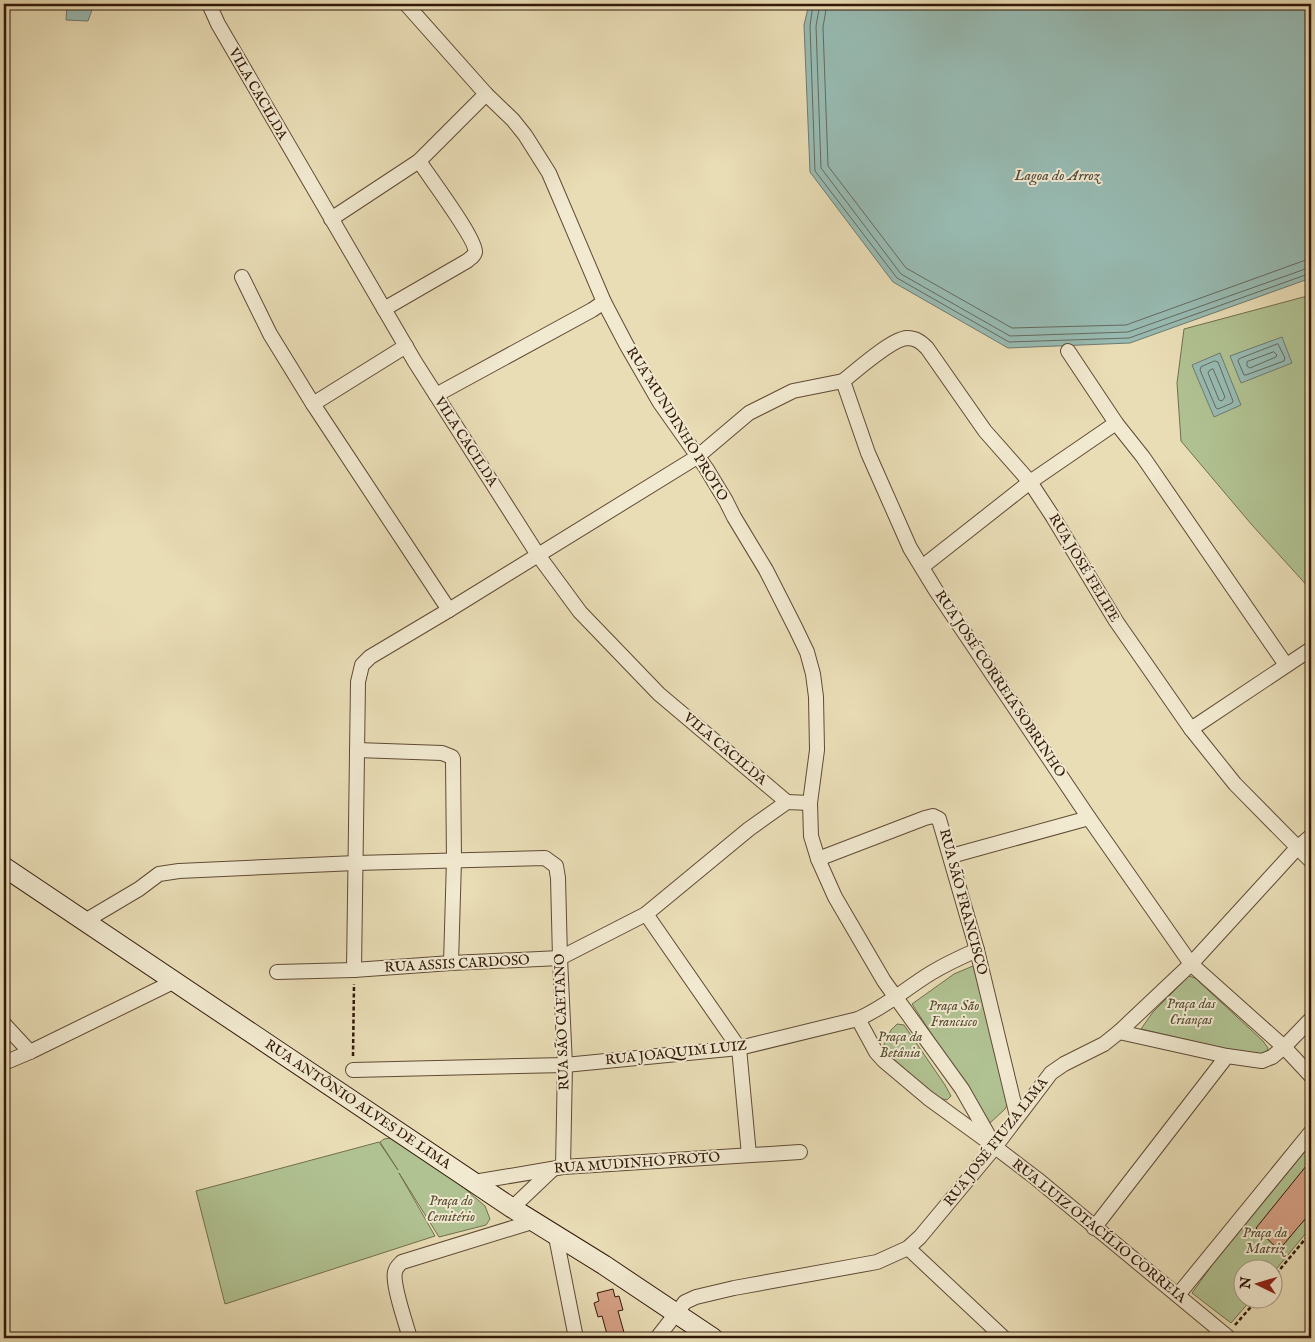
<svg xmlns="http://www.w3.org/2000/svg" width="1315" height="1342" font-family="'IM FELL English',serif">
<rect width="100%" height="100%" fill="#e9ddb6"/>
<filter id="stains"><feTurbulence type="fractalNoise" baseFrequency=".004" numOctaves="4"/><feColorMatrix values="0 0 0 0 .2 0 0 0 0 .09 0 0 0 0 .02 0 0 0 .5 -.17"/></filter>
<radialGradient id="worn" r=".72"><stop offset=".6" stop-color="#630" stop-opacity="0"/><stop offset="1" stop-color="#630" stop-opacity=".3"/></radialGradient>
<g fill="#b1c292" stroke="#726e4e">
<polygon points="1311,295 1311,590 1252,525 1181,441 1177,383 1184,329"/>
<polygon points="973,966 1009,1101 1005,1109 990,1123 912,1004 954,974"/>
<polygon points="1189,976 1195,978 1263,1041 1268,1048 1266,1053 1262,1056 1239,1052 1141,1029 1153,1012"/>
<polygon points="897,1024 904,1025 945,1085 951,1096 947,1100 939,1098 930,1091 882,1049 891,1030"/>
<polygon points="391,1138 407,1147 463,1187 485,1206 490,1219 486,1225 439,1237 399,1173 435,1236 225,1304 196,1191 379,1142 398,1170 380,1142 384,1139"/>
<polygon points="1311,1144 1311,1227 1273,1273 1272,1270 1242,1270 1242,1300 1251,1300 1231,1323 1192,1293 1215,1261"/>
</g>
<g fill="#98bbb3" stroke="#6f7a6f">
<polygon points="67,4 94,4 88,21 66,20"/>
<polygon points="809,4 1311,4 1311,278 1130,343 1008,348 893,282 810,172 804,25"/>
<polygon points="1282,337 1292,363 1241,383 1230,356"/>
<polygon points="1220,353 1241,405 1214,417 1192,365"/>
</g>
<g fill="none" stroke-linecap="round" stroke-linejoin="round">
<g stroke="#656a5e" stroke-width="1">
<polyline points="813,4 810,26 815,171 897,278 1009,342 1129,338 1311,273"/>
<polyline points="820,4 816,26 821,168 901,274 1010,336 1128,332 1311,267"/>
<polyline points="827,4 823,27 828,166 906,268 1012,328 1126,325 1303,261 1311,259"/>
<polygon points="1278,344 1285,358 1284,361 1246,375 1244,375 1238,361 1239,359"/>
<polygon points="1274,352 1277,355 1276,357 1250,368 1247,366 1247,362"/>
<polygon points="1215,361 1218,362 1233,401 1232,403 1218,409 1216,408 1200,370 1201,367"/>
<polygon points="1213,369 1225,397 1222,401 1219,400 1208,373 1209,371"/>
</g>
</g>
<g fill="#d6a085" stroke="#321909">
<polygon points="1311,1160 1311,1212 1279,1250 1256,1228"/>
<polygon points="613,1289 615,1297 619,1296 623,1310 618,1311 625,1336 608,1338 602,1316 598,1317 594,1303 599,1301 597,1293"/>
</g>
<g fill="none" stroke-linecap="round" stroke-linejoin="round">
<defs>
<g id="street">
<polyline points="209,4 218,24 415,362 538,555 580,612 659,694 787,802"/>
<polyline points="406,4 486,94 513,120 525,135 549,173 604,302 626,344 660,403 706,468 726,501 734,517 766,570 795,627 807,652 813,674 816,697 817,750 810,803 811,836 818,859 835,897 884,981 962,1089 995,1147 1037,1179 1229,1338"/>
<polyline points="331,219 419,161 486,94"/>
<polyline points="242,277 270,334 313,404"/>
<path d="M384,309L467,261C470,258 474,257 475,252C477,240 428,175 419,161"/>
<polyline points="406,346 313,404 449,610"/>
<polyline points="1068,351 1116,423 1143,457 1286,665"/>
<path d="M843,381C856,371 891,339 907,338C916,338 921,342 927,348L985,431L1030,482L1053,517L1116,621L1191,729L1235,784L1311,861"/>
<polyline points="436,395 592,310 604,302"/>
<polyline points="922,567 1030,482 1116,423"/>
<polyline points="1191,729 1311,649"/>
<polyline points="357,750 442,753 452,757 453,759 454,860 451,963"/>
<polyline points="951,856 1089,818"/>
<polyline points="818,859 925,818 933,816 939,819 977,950 1017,1116"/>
<polyline points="646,914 739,1048 749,1155"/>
<polyline points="85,921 139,889 159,874 179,871 356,863 545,858 556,866 558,878 560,958 565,1065 563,1167"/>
<polyline points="354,970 358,682 362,665 370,657 449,610 697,457 749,413 793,391 843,381 868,453 910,548 935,589 1089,818 1191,964 1284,1047 1311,1076"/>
<polyline points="277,972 354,970 451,963 560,958 646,914 749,829 787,802 810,803"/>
<polyline points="858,1019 876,1052 884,1061 928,1098 990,1143"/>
<polyline points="4,1024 30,1052"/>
<polyline points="1119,1032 1227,1056 1262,1061 1272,1057 1284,1047 1311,1019"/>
<polyline points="4,1063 30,1052 175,981"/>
<path d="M353,1070L565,1065L739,1048L858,1019C887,1006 905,989 931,973C946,964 961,957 977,950"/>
<polyline points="474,1182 563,1167 800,1152"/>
<polyline points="512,1208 553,1169"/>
<polyline points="1094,1228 1227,1056"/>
<polyline points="556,1237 576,1338"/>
<polyline points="908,1248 1004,1338"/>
<polyline points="1178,1295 1311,1132"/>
<path d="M410,1338C406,1324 392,1284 395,1272C396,1267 399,1265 402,1262L535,1221"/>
<polyline points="657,1338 685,1302 696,1297 734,1288 877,1262 908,1248 920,1237 995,1147 1051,1073 1064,1064 1104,1044 1119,1032 1191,964 1297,848 1311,836"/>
</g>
<g id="secondary">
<path id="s1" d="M4,867L512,1208L604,1265L713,1338"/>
</g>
</defs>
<use href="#street" stroke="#604a34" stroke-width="16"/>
<use href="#secondary" stroke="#321909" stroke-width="21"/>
<g stroke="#321909" stroke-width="2.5" stroke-dasharray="4 2.5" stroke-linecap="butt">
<polyline points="353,1056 354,984"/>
<polyline points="1272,1279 1311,1232"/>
<polyline points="1235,1325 1257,1300"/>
</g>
<use href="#street" stroke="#f1e9d0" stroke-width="14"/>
<use href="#secondary" stroke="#f1e9d0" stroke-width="19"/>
</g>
<g text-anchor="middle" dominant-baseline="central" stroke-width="4" stroke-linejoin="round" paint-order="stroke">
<g font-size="14" fill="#321909" stroke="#f1e9d0">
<text transform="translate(258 94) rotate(60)">VILA CACILDA</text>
<text transform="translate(677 424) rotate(58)">RUA MUNDINHO PROTO</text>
<text transform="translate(466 442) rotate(57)">VILA CACILDA</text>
<text transform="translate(1084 568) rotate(59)">RUA JOSÉ FELIPE</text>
<text transform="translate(1000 684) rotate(56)">RUA JOSÉ CORREIA SOBRINHO</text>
<text transform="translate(725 749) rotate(40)">VILA CACILDA</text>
<text transform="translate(963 902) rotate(75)">RUA SÃO FRANCISCO</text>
<text transform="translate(457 964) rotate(-3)">RUA ASSIS CARDOSO</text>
<text transform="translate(562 1022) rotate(-92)">RUA SÃO CAETANO</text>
<text transform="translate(676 1053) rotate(-6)">RUA JOAQUIM LUIZ</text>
<text stroke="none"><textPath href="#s1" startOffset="426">RUA ANTÔNIO ALVES DE LIMA</textPath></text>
<text transform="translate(996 1142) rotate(-52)">RUA JOSÉ FIUZA LIMA</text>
<text transform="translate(637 1163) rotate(-4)">RUA MUDINHO PROTO</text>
<text transform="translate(1099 1231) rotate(39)">RUA LUIZ OTACÍLIO CORREIA</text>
</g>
<g font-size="14" font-style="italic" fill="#584c32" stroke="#f1e9d0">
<text x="1191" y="1004">Praça das<tspan x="1191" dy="16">Crianças</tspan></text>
<text x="954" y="1006">Praça São<tspan x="954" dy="16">Francisco</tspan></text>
<text x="900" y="1037">Praça da<tspan x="900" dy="16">Betânia</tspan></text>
<text x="451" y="1201">Praça do<tspan x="451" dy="16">Cemitério</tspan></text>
<text x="1265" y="1233">Praça da<tspan x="1265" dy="16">Matriz</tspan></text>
</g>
<g font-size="15" font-style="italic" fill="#514a3c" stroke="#f1e9d0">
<text x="1057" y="175">Lagoa do Arroz</text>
</g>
</g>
<rect width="1315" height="1342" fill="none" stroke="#e9ddb6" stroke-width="20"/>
<rect x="5" y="5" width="1305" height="1332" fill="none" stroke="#321909" stroke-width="2.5"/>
<rect x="10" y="10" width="1295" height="1322" fill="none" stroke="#321909"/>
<g transform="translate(1258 1284) rotate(275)"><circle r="24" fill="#f1e9d0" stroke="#a59680"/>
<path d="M0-4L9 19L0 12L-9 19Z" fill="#8f2418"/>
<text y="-8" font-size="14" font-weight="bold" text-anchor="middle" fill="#321909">N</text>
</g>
<rect width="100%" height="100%" filter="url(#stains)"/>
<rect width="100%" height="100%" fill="url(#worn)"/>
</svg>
